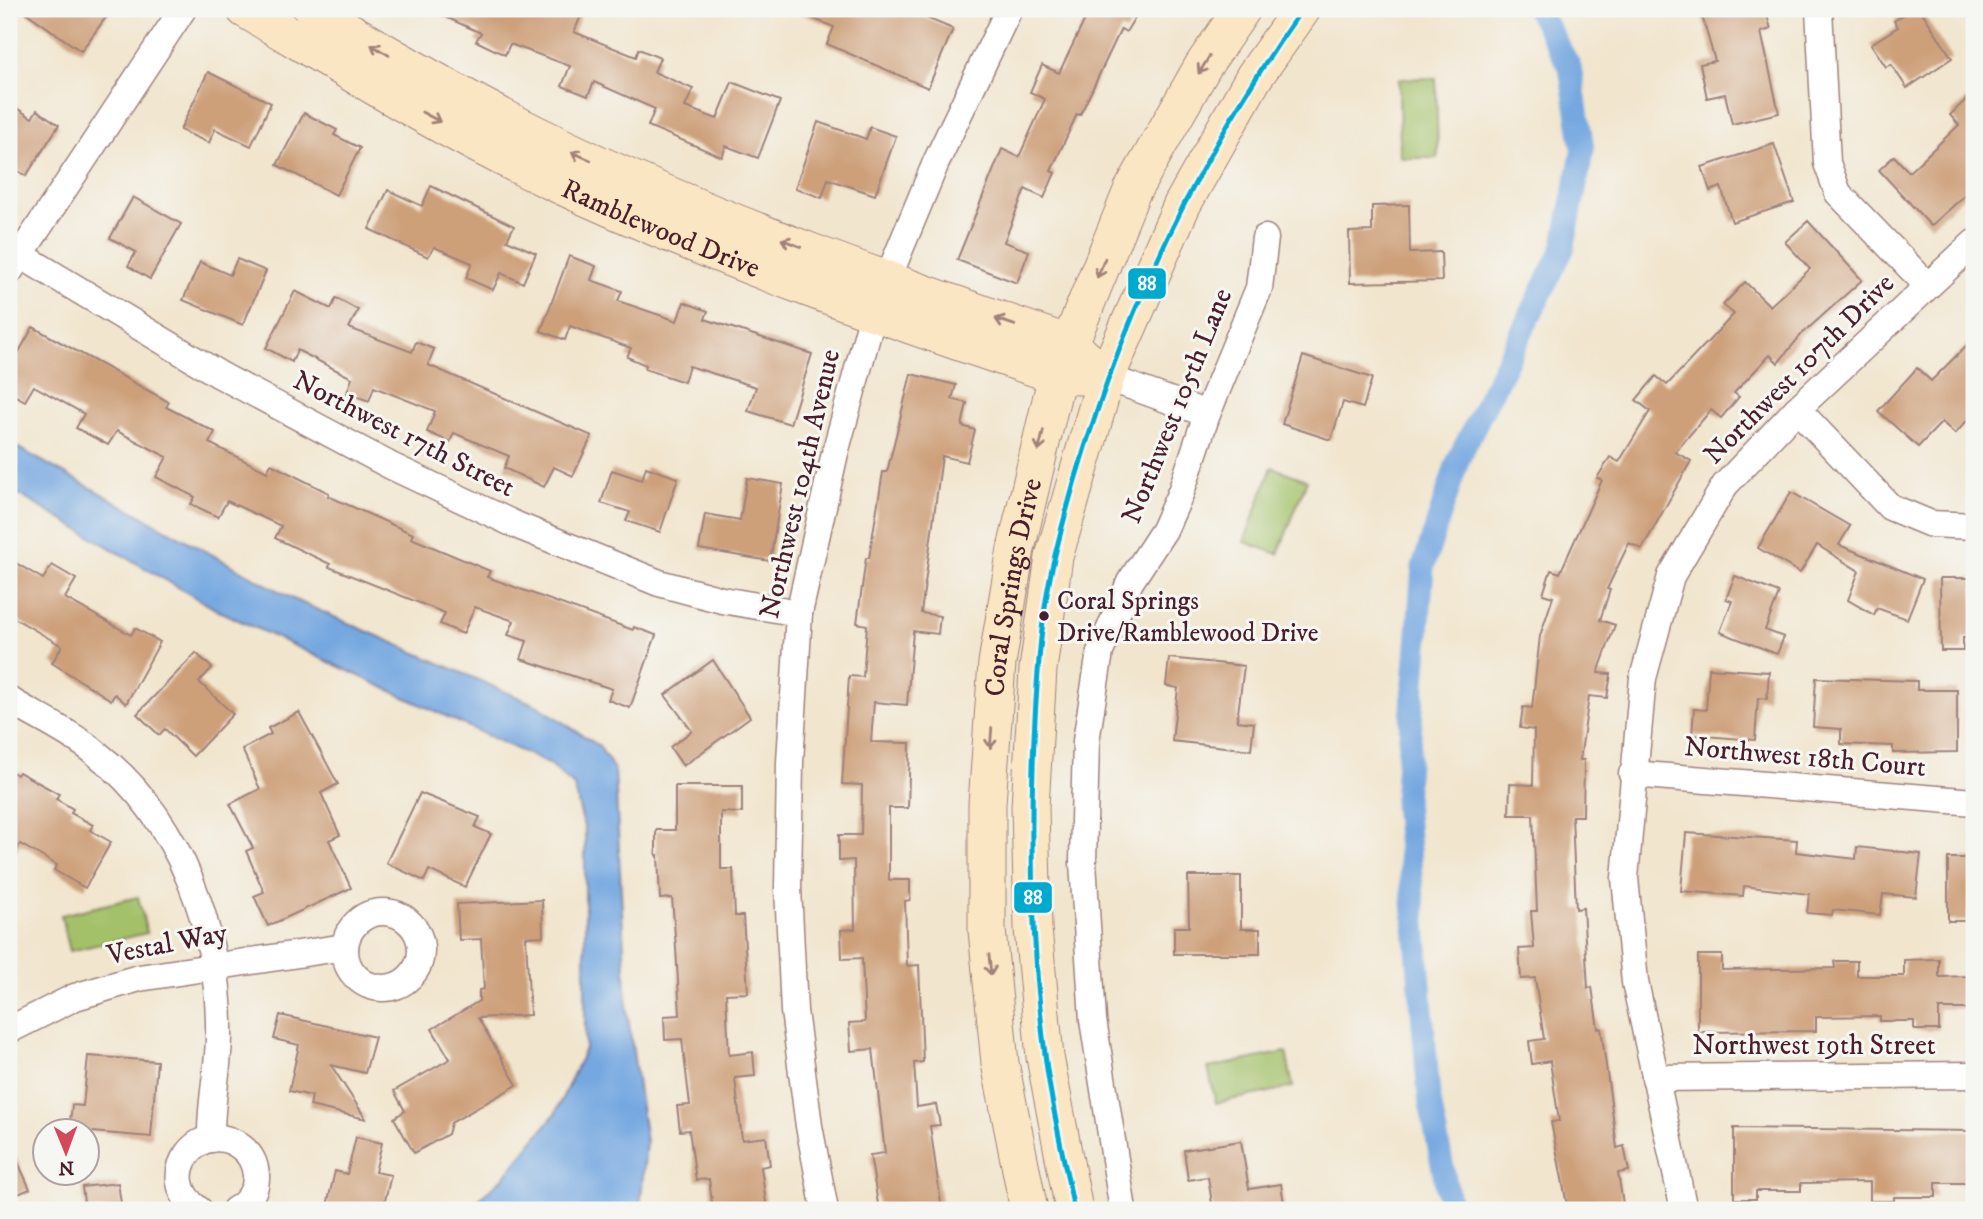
<svg xmlns="http://www.w3.org/2000/svg" width="1983" height="1219" font-family="'IM FELL DW Pica',serif">
<rect width="100%" height="100%" fill="#f6f6f2"/>
<filter id="ink" filterUnits="userSpaceOnUse"><feTurbulence type="fractalNoise" baseFrequency=".0143" numOctaves="2"/><feDisplacementMap in="SourceGraphic" scale="14" xChannelSelector="R" yChannelSelector="G"/><feConvolveMatrix kernelMatrix="1 2 1 2 8 2 1 2 1" color-interpolation-filters="sRGB"/></filter>
<filter id="wash" filterUnits="userSpaceOnUse"><feTurbulence type="fractalNoise" baseFrequency=".00686" numOctaves="4" result="noise"/><feDisplacementMap in="SourceGraphic" scale="28" xChannelSelector="R" yChannelSelector="G"/><feGaussianBlur stdDeviation="1.57" result="paint"/><feColorMatrix in="noise" values="0 0 0 0 0 0 0 0 0 0 0 0 0 0 0 0 0 1.4 0 .05"/><feComposite in="paint" operator="in"/></filter>
<g filter="url(#wash)">
<rect width="100%" height="100%" fill="#f1e5cd"/>
<g fill="#a3c169" stroke="#76704a" stroke-width="2">
<polygon points="1436,78 1438,158 1400,158 1399,79"/>
<polygon points="1272,467 1307,480 1278,554 1244,542"/>
<polygon points="138,897 147,933 70,951 61,915"/>
<polygon points="1286,1052 1293,1087 1216,1103 1208,1068"/>
</g>
<polygon fill="#74a7e0" stroke="#5f6386" stroke-width="2" points="9,443 293,599 538,706 599,746 615,771 627,1010 646,1142 640,1210 467,1210 504,1177 555,1114 585,1049 585,831 574,786 551,765 219,611 9,489"/>
<g fill="none" stroke-linecap="round" stroke-linejoin="round">
<polyline stroke="#74a7e0" stroke-width="23" points="1451,1210 1429,1097 1405,801 1423,567 1458,460 1563,249 1583,149 1570,67 1537,9"/>
</g>
<g id="blocks">
<g fill="#cda07a">
<polygon points="21,9 112,9 81,51"/>
<polygon points="428,9 584,9 574,32 636,57 639,49 660,58 654,72 693,89 685,107 717,119 732,82 780,101 758,158 726,146 722,157 648,126 655,109 594,82 588,96 562,86 570,66 510,44 505,55 476,41 481,33"/>
<polygon points="790,9 905,9 953,29 928,88 827,44 834,27"/>
<polygon points="1090,9 1140,9 1126,32 1121,29 1080,115 1077,114 1051,171 1055,173 1044,198 1025,189 1004,242 1029,251 1017,283 957,260 1002,149 1019,157 1045,99 1030,92 1042,65 1059,73"/>
<polygon points="1700,9 1765,9 1771,29 1761,32 1779,113 1732,124 1725,94 1707,98 1700,64 1715,61"/>
<polygon points="1912,9 1920,9 1952,58 1907,88 1891,64 1886,67 1871,44 1898,27 1894,21"/>
<polygon points="208,72 271,103 251,146 215,129 209,143 180,130"/>
<polygon points="1974,92 1974,187 1931,226 1879,170 1894,156 1909,172 1959,125 1950,115"/>
<polygon points="9,103 32,118 37,110 59,125 26,176 9,165"/>
<polygon points="304,113 337,130 334,135 360,148 336,195 277,165"/>
<polygon points="818,122 866,139 870,127 896,136 875,195 828,179 822,198 795,188"/>
<polygon points="1774,144 1794,202 1732,222 1721,187 1710,191 1702,167"/>
<polygon points="431,186 514,226 507,240 536,253 523,283 501,273 493,290 466,278 472,263 434,247 428,257 369,229 388,190 422,206"/>
<polygon points="133,197 181,224 150,279 128,266 136,252 110,238"/>
<polygon points="1409,205 1410,253 1441,252 1442,281 1350,283 1349,232 1372,231 1372,206"/>
<polygon points="1808,221 1862,280 1801,335 1778,363 1770,355 1734,393 1739,397 1721,418 1711,410 1675,452 1691,461 1642,549 1629,543 1607,589 1610,590 1600,620 1615,625 1598,673 1611,674 1607,698 1589,696 1580,760 1584,760 1583,816 1572,816 1576,909 1583,908 1588,988 1592,987 1598,1029 1601,1028 1617,1148 1624,1146 1629,1171 1618,1173 1624,1210 1568,1210 1551,1122 1559,1121 1550,1061 1532,1064 1529,1041 1544,1039 1535,978 1521,979 1519,949 1534,948 1531,911 1537,911 1533,815 1509,815 1510,784 1533,785 1534,730 1520,728 1523,707 1532,708 1540,636 1553,597 1543,594 1551,570 1560,573 1602,480 1597,478 1610,457 1619,462 1650,411 1636,400 1656,376 1667,385 1734,314 1723,305 1745,282 1770,306 1810,269 1785,242"/>
<polygon points="569,256 596,266 591,280 622,291 618,301 677,321 684,302 708,311 705,319 812,354 790,424 748,411 756,387 689,366 684,382 645,369 646,365 627,357 631,348 570,326 565,340 541,331"/>
<polygon points="237,259 266,271 243,325 183,300 200,262 230,275"/>
<polygon points="295,291 331,309 336,298 358,310 349,328 412,352 416,342 434,349 428,365 592,436 573,476 554,467 544,487 504,468 509,456 454,433 450,442 427,432 435,411 374,387 369,401 347,393 352,378 297,350 292,362 266,348"/>
<polygon points="33,327 169,402 166,407 215,432 209,443 267,472 271,464 329,493 328,496 413,534 411,538 490,571 487,577 633,630 634,627 656,635 630,708 608,700 612,689 521,659 527,641 508,635 514,621 475,607 463,634 440,624 445,613 329,567 330,564 275,538 281,526 227,501 218,517 191,504 195,497 156,477 167,457 117,431 108,445 76,428 84,414 34,386 25,401 9,392 9,369"/>
<polygon points="1974,338 1974,413 1955,434 1942,422 1918,447 1878,411 1917,368 1931,381"/>
<polygon points="1303,356 1372,378 1363,408 1343,402 1331,440 1282,424"/>
<polygon points="911,374 956,385 952,399 967,403 962,426 975,430 967,462 942,456 921,613 940,616 938,634 913,631 907,705 874,702 871,742 910,743 908,808 889,808 889,880 910,880 910,900 905,901 907,966 919,965 923,1062 914,1063 917,1107 936,1104 940,1125 930,1126 942,1210 879,1210 870,1155 885,1153 873,1049 851,1051 849,1023 865,1022 862,958 842,959 841,930 855,929 854,860 839,861 839,835 861,835 862,785 842,784 849,676 863,677 867,625 857,623 866,558 869,558 883,472 887,472"/>
<polygon points="646,467 678,478 660,532 626,521 630,512 601,503 612,470 642,480"/>
<polygon points="747,478 783,484 770,561 699,549 705,514 740,520"/>
<polygon points="1791,492 1850,526 1839,545 1923,579 1907,619 1877,608 1874,615 1848,600 1859,571 1817,545 1800,573 1758,548"/>
<polygon points="9,559 43,579 52,565 76,579 65,598 131,635 135,628 160,642 126,704 115,694 111,700 52,663 62,646 9,615"/>
<polygon points="1735,576 1779,593 1765,630 1784,637 1777,654 1720,632 1732,601 1726,599"/>
<polygon points="1940,578 1974,578 1974,638 1963,638 1963,651 1941,651"/>
<polygon points="196,653 212,668 199,682 233,714 193,756 165,729 159,735 137,714"/>
<polygon points="1169,658 1244,666 1237,721 1254,723 1251,750 1172,741 1178,688 1166,686"/>
<polygon points="713,660 750,717 683,766 670,747 692,731 665,695"/>
<polygon points="1709,668 1769,672 1767,699 1758,698 1755,740 1692,735 1694,709 1706,710"/>
<polygon points="1816,678 1917,681 1917,690 1957,690 1957,752 1893,753 1893,746 1841,744 1841,729 1813,727"/>
<polygon points="299,712 338,784 321,793 340,835 329,840 351,888 268,926 254,896 264,892 246,851 253,848 230,804 260,789 242,749 271,734 268,728"/>
<polygon points="9,770 17,775 19,772 59,794 56,799 73,809 71,813 93,825 90,830 111,842 85,888 54,870 57,865 20,844 9,863"/>
<polygon points="675,786 742,786 742,813 721,812 721,869 733,869 735,916 743,916 748,993 726,994 729,1055 753,1052 755,1076 735,1078 742,1140 766,1137 770,1165 761,1167 767,1210 713,1210 709,1179 696,1180 689,1130 680,1131 677,1106 690,1105 682,1039 665,1040 664,1016 680,1015 676,948 672,898 660,899 658,855 656,855 656,830 675,830"/>
<polygon points="420,793 480,817 475,827 491,834 465,887 429,870 424,881 386,863"/>
<polygon points="1686,833 1797,840 1796,852 1856,859 1857,847 1921,854 1916,897 1883,894 1880,915 1833,910 1832,915 1807,913 1809,894 1744,886 1743,896 1681,891"/>
<polygon points="1948,858 1974,858 1974,910 1968,910 1968,921 1948,921"/>
<polygon points="1188,876 1241,876 1241,929 1260,929 1260,954 1174,954 1174,927 1189,927"/>
<polygon points="542,900 543,936 526,937 530,1015 478,1018 517,1085 451,1123 448,1134 414,1153 394,1118 405,1111 394,1091 450,1059 432,1029 479,1001 479,990 484,989 481,939 459,940 457,904"/>
<polygon points="1698,955 1722,955 1722,970 1835,968 1834,961 1857,961 1857,976 1904,976 1904,960 1939,959 1939,977 1974,976 1974,1009 1939,1009 1939,1030 1914,1030 1914,1021 1880,1021 1880,1016 1816,1017 1816,1031 1698,1032"/>
<polygon points="280,1015 375,1037 365,1073 331,1065 366,1119 310,1106 312,1096 289,1091 299,1045 274,1039"/>
<polygon points="88,1056 157,1061 151,1137 69,1130 72,1105 83,1106"/>
<polygon points="1734,1128 1974,1131 1974,1183 1936,1183 1936,1197 1894,1197 1894,1201 1870,1201 1870,1182 1801,1183 1801,1191 1756,1191 1756,1199 1734,1199"/>
<polygon points="356,1137 382,1143 375,1172 391,1175 383,1209 373,1207 372,1210 326,1210 335,1171 347,1174"/>
<polygon points="1241,1141 1249,1189 1281,1184 1285,1210 1213,1210 1208,1177 1188,1180 1184,1150"/>
<polygon points="9,1142 30,1189 9,1198"/>
<polygon points="118,1183 122,1210 85,1210 82,1187"/>
</g>
</g>
</g>
<g filter="url(#ink)">
<use href="#blocks" fill-opacity="0" stroke="#9e827c" stroke-width="2"/>
<g fill="none" stroke-linecap="round" stroke-linejoin="round">
<defs>
<g id="street">
<polyline points="1819,9 1827,163 1838,193 1927,285"/>
<polyline points="9,248 220,375 391,466 516,525 659,583 722,600 799,613"/>
<polyline points="9,272 183,9"/>
<polyline points="1106,377 1207,414"/>
<polyline points="1797,409 1890,507 1931,524 1974,526"/>
<path d="M9,700C37,717 70,732 96,753C181,819 221,932 219,1038C218,1072 210,1105 211,1139"/>
<polyline points="1632,774 1974,802"/>
<circle cx="383" cy="950" r="38"/>
<polyline points="9,1030 75,997 139,978 345,947"/>
<polyline points="1655,1078 1974,1075"/>
<path d="M199,1210C152,1178 200,1115 241,1147C249,1153 255,1163 256,1175C257,1190 248,1203 235,1210"/>
<polyline points="825,1210 809,1126 794,1011 788,888 790,762 799,613 835,453 873,314 937,160 1009,9"/>
<polyline points="1123,1210 1093,1020 1083,862 1086,741 1100,652 1130,582 1164,530 1181,492 1207,414 1259,288 1265,238"/>
<polyline points="1684,1210 1635,982 1625,878 1643,678 1671,576 1725,485 1797,409 1974,243"/>
</g>
<g id="secondary">
<path id="s1" d="M245,9C344,68 444,131 549,180C713,257 885,318 1057,375L1081,376"/>
<path d="M312,9C393,58 476,106 562,147C725,225 898,285 1069,344L1087,360"/>
<path id="s2" d="M1029,1210L1000,1063L987,930V804L997,663L1016,549L1057,375L1132,191L1203,66L1242,9"/>
<polyline points="1074,1210 1045,1057 1033,929 1030,807 1038,669 1054,557 1106,377 1182,205 1254,77 1302,9"/>
</g>
</defs>
<use href="#street" stroke="#9e827c" stroke-width="29"/>
<use href="#secondary" stroke="#9e827c" stroke-width="39"/>
<use href="#street" stroke="#fff" stroke-width="26"/>
<use href="#secondary" stroke="#fbe6c4" stroke-width="37"/>
<defs>
<path id="bus-1" d="M1074,1210C1064,1158 1051,1106 1045,1054C1031,942 1029,831 1035,718C1038,665 1042,607 1055,555C1103,357 1185,175 1302,9"/>
</defs>
<use href="#bus-1" stroke="#f6f6f2" stroke-width="10"/>
<use href="#bus-1" stroke="#00a9ce" stroke-width="5"/>
</g>
<defs><path id="oneway-shaft" d="M-6 0H5M1.5-3L5.5 0L1.5 3" fill="none" stroke-width="1.6" stroke-linecap="round" stroke-linejoin="round" transform="scale(1.75)"/></defs>
<g stroke="#a28278">
<use href="#oneway-shaft" transform="translate(380 50) rotate(-149)"/>
<use href="#oneway-shaft" transform="translate(1204 65) rotate(122)"/>
<use href="#oneway-shaft" transform="translate(431 117) rotate(28)"/>
<use href="#oneway-shaft" transform="translate(581 156) rotate(-157)"/>
<use href="#oneway-shaft" transform="translate(791 243) rotate(-159)"/>
<use href="#oneway-shaft" transform="translate(1101 268) rotate(112)"/>
<use href="#oneway-shaft" transform="translate(1005 322) rotate(-161)"/>
<use href="#oneway-shaft" transform="translate(1041 441) rotate(103)"/>
<use href="#oneway-shaft" transform="translate(991 738) rotate(94)"/>
<use href="#oneway-shaft" transform="translate(990 965) rotate(84)"/>
</g>
</g>
<circle fill="#4a1f2b" stroke="#f6f6f2" stroke-width="2.5" cx="1044" cy="616" r="6"/>
<g text-anchor="middle" dominant-baseline="central" stroke-width="6" stroke-linejoin="round" paint-order="stroke">
<g font-size="26" fill="#4a1f2b" stroke="#f6f6f2" text-anchor="start">
<text x="1057" y="601">Coral Springs<tspan x="1057" dy="32">Drive/Ramblewood Drive</tspan></text>
</g>
<g font-size="28" fill="#4a1f2b" stroke="#f6f6f2">
<text stroke="none"><textPath href="#s1" startOffset="471">Ramblewood Drive</textPath></text>
<text transform="translate(1799 369) rotate(-45)">Northwest 107th Drive</text>
<text transform="translate(1177 406) rotate(-68)">Northwest 105th Lane</text>
<text transform="translate(404 434) rotate(27)">Northwest 17th Street</text>
<text transform="translate(800 484) rotate(-77)">Northwest 104th Avenue</text>
<text stroke="none"><textPath href="#s2" startOffset="628">Coral Springs Drive</textPath></text>
<text transform="translate(1805 757) rotate(5)">Northwest 18th Court</text>
<text transform="translate(167 944) rotate(-11)">Vestal Way</text>
<text x="1814" y="1045">Northwest 19th Street</text>
</g>
</g>
<g stroke="#f6f6f2" stroke-width="2.5">
<rect x="1127" y="267" width="40" height="33" rx="7" fill="#00a9ce"/>
<rect x="1013" y="881" width="40" height="33" rx="7" fill="#00a9ce"/>
</g>
<g font-size="19" text-anchor="middle" font-weight="bold" fill="#fff">
<text x="1147" y="290">88</text>
<text x="1033" y="904">88</text>
</g>
<rect width="1983" height="1219" fill="none" stroke="#f6f6f2" stroke-width="35"/>
<g transform="translate(66 1152) rotate(179)"><circle r="33" fill="#f6f6f2" stroke="#b1a0a2" stroke-width="2"/>
<path d="M0-5L12 26L0 18L-12 26Z" fill="#d1495b"/>
<text y="-10" font-size="19" font-weight="bold" text-anchor="middle" fill="#4a1f2b">N</text>
</g>
</svg>
